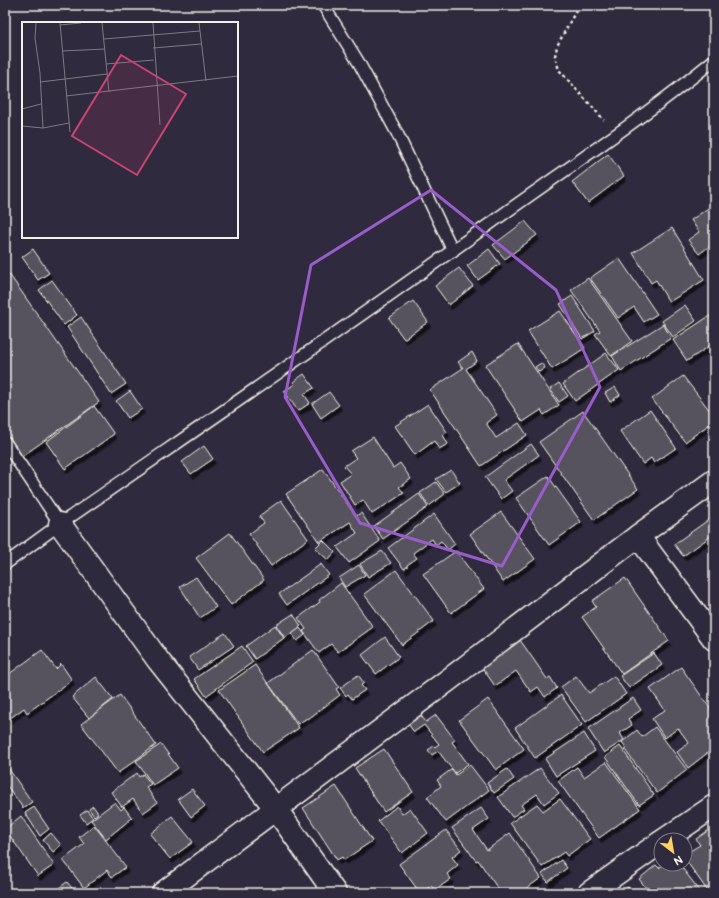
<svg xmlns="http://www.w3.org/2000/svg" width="719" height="898" font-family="'Balsamiq Sans',sans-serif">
<defs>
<filter id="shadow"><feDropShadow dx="2.5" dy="4.5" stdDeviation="0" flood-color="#0009"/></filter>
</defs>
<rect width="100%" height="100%" fill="#2f2a3d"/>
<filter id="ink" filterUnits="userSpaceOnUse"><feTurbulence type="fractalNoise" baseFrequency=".025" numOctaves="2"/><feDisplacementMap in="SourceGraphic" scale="8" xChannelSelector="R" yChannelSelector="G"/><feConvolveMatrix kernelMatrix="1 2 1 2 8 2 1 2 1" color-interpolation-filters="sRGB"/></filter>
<g filter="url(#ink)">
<g fill="#56525f" stroke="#f4f1e8" filter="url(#shadow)">
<polygon points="608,154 624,176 588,203 572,182"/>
<polygon points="714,204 714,243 699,254 688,240 699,232 691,220"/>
<polygon points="525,221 537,235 505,259 493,245"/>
<polygon points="672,228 704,280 669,302 656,280 651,283 633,253"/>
<polygon points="33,249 49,273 38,280 22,257"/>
<polygon points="489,249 500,264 478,280 467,266"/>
<polygon points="619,258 657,314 644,322 634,307 618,318 590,278"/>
<polygon points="459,268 473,286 449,305 435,286"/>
<polygon points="9,274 99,402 21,457 5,434 5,278"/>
<polygon points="588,278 632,341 611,356 595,334 600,331 571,290"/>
<polygon points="52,280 77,315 64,325 39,290"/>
<polygon points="572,296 595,331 582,339 560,304"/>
<polygon points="413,301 428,322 404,339 389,318"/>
<polygon points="685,305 696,321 673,337 662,321"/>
<polygon points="560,311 585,348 552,369 528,331"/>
<polygon points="714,313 714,343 687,361 673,340"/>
<polygon points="81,317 126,384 111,394 67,327"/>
<polygon points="663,324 671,338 621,371 612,356"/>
<polygon points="518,344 559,405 544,415 541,410 523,422 485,365"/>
<polygon points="472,352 477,361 466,369 497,415 486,423 496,438 519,423 527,435 481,466 430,390 463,368 458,362"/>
<polygon points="606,353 619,370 575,401 563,384"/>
<polygon points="541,363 545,368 539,372 535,367"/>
<polygon points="304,374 314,388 304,394 310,403 298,411 284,391 295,384 293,382"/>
<polygon points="683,376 714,416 714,421 685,442 652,399"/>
<polygon points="559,383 568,396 559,402 550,389"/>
<polygon points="615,387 620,395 610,402 605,393"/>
<polygon points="130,391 142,409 128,418 116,401"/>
<polygon points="329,392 339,405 321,418 312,404"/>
<polygon points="428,404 447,432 443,435 448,444 439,449 434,441 415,455 395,426"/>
<polygon points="94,406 114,434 65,469 46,442"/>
<polygon points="650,410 676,448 654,463 651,458 643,464 620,431"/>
<polygon points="583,411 638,489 594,520 539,442"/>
<polygon points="373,437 393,468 400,463 411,479 399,487 404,493 372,514 363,500 355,505 340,481 351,474 344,466 356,458 351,451"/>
<polygon points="531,444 539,455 504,480 512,491 501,499 485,477"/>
<polygon points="204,446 213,459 191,474 182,462"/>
<polygon points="323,469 356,516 361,513 380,541 349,563 337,547 357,533 350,522 319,542 286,494"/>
<polygon points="451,470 460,483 446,492 436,479"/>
<polygon points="548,476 581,522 549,545 516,498"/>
<polygon points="436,482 445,494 429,506 420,493"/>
<polygon points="419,494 428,507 383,539 374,526"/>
<polygon points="281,500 308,539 271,566 249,534 264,523 259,516"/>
<polygon points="501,512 535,559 503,582 470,534"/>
<polygon points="434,514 455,544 448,550 441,541 436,545 432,539 413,553 417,558 407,565 407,567 404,569 388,548"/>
<polygon points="714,516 714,534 683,556 674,544"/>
<polygon points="230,533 264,580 231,605 196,558"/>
<polygon points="323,540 335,552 328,560 315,548"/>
<polygon points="382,551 391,563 368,577 360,564"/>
<polygon points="456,551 484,589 451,613 423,574"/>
<polygon points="321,564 329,575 287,605 279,594"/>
<polygon points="359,565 365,575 345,587 339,578"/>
<polygon points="396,570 434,621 402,645 364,594"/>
<polygon points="196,577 216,607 200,618 180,587"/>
<polygon points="625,578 669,641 622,674 582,617 596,607 592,601"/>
<polygon points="341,583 373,627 338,652 331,644 319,653 303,631 306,629 298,618 320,602 319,600"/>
<polygon points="293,614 301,626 285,638 276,625"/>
<polygon points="275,625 284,638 255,659 246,646"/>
<polygon points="300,628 305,635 297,641 292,634"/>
<polygon points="225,633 234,646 198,670 189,657"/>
<polygon points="385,637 399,657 376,674 362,655"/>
<polygon points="520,640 547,679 550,677 557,688 545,697 538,687 531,692 516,671 495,686 481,666"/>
<polygon points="242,646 253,662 206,696 194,679"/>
<polygon points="42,650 56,669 61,664 72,680 27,713 24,708 5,722 5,677"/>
<polygon points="313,650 339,687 336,689 340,695 308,719 307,718 298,724 268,683"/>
<polygon points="654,653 662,665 629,688 620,676"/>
<polygon points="255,665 299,728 263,752 219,690"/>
<polygon points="681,667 714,714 714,748 688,768 677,752 689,743 678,728 665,738 652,719 665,710 650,689"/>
<polygon points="358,675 364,683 361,685 365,690 352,699 348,694 346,696 340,688"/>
<polygon points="576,676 589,693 614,676 626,694 586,722 561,687"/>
<polygon points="96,677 113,699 89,718 72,697"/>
<polygon points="120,695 156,745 118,773 81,724"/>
<polygon points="561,695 582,725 535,758 515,728"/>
<polygon points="633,698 641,710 628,719 632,725 620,733 624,740 604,753 588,729"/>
<polygon points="488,699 524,749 496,770 459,720"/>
<polygon points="415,708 426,722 436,715 455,740 452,742 468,764 455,773 438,751 432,755 428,750 434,746 435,747 439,744 424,725 414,732 403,717"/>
<polygon points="655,727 687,770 657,793 625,750 627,749 622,742 637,730 642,737"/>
<polygon points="584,733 595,751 556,776 545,759"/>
<polygon points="161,744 178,768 153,785 136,761"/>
<polygon points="620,746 654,795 639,805 605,757"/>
<polygon points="384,749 413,792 384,812 355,768"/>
<polygon points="606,762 640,809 599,838 558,781 577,767 584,777"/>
<polygon points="470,765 489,790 446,822 427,797 441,786 437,780 452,769 456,775"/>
<polygon points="8,768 32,802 23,808 5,783 5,771"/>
<polygon points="540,768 559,793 544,804 537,794 521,805 524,809 512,817 498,797"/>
<polygon points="507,769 514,779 494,793 487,783"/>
<polygon points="137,773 139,777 143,774 151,784 146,787 157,803 143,813 133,799 122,807 111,792"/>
<polygon points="336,786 372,841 344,860 342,857 337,860 303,808"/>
<polygon points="192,789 205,806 191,817 178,799"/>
<polygon points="560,799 590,839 567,856 564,852 542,867 510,823 537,804 543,811"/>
<polygon points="115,802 121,810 124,807 132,818 106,839 91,820"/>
<polygon points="93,806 98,813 94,816 89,809"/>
<polygon points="397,806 402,814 410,808 428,833 402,853 378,821"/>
<polygon points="34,807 49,829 40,836 25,813"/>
<polygon points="481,808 489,819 473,830 487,850 510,833 541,878 520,893 501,893 478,860 476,861 452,828"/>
<polygon points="87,810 93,818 86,823 80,815"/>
<polygon points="21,816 54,865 38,876 5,829"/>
<polygon points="172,816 193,842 170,859 150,834"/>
<polygon points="94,825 126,867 112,877 107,870 84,888 63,860 84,844 79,837"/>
<polygon points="446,830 461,850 452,857 458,865 447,874 451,879 435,890 431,886 420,893 399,864"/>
<polygon points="709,830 714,837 714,893 709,893 685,859 685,854 700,845 696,839"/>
<polygon points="51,833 61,845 53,852 43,840"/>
<polygon points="561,860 567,868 548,882 542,874"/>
<polygon points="664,864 679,864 700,891 698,893 650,893 639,879 656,865 659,868"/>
<polygon points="67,882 76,893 52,893"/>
<polygon points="628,887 632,893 620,893"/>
</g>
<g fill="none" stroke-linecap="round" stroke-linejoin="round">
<defs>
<g id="lane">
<polyline points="323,5 359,63 397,133 453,251"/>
<polyline points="5,442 60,524"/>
<path d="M5,564L60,524C210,420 361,317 509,210C578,161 648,114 714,60"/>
</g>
<g id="street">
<polyline points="60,524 158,660 276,809 335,893"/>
<polyline points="638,536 714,639"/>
<polyline points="664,840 714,806"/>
<polyline points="163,893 447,681 638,536 714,481"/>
<polyline points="589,893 661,842"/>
</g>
</defs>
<use href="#lane" stroke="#f4f1e8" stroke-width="14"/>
<use href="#street" stroke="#f4f1e8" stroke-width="25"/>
<polyline stroke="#f4f1e8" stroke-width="2.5" stroke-dasharray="3 3" stroke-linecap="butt" points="579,5 557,46 555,56 559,70 604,120"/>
<use href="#lane" stroke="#2f2a3d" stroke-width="11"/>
<use href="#street" stroke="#2f2a3d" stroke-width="22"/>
</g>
</g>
<path fill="none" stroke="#995dc9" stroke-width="3" stroke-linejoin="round" d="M431,190L556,290L600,387L502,566L360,523L285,397L311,265Z"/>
<g transform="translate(22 22)">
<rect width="216" height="216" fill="#2f2a3d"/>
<path fill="none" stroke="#7e7a81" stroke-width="1" d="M14,1L13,16L18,51L21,106M38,1L48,110M80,1L87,70M131,1L138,103M177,1L184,59M38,3L59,1M82,17L178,9M131,26L179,22M40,29L83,27M84,42L132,38M18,60L85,52M44,74L216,54M0,87L19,82M0,104L21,106L47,101"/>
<path fill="#cc4377" fill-opacity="0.15" stroke="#cc4377" stroke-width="2" d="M99,33L164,72L115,153L50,114Z"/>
<rect width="216" height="216" fill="none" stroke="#f4f1e8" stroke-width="2"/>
</g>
<rect width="719" height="898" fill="none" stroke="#2f2a3d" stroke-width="20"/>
<rect x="10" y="10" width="699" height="878" fill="none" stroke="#f4f1e8" stroke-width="1.5" filter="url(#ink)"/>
<g transform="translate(673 852) rotate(149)"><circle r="19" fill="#2f2a3d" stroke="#7e7a81"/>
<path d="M0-3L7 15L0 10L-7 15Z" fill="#ffd166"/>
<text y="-6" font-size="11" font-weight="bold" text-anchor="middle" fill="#f4f1e8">N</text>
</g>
</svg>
